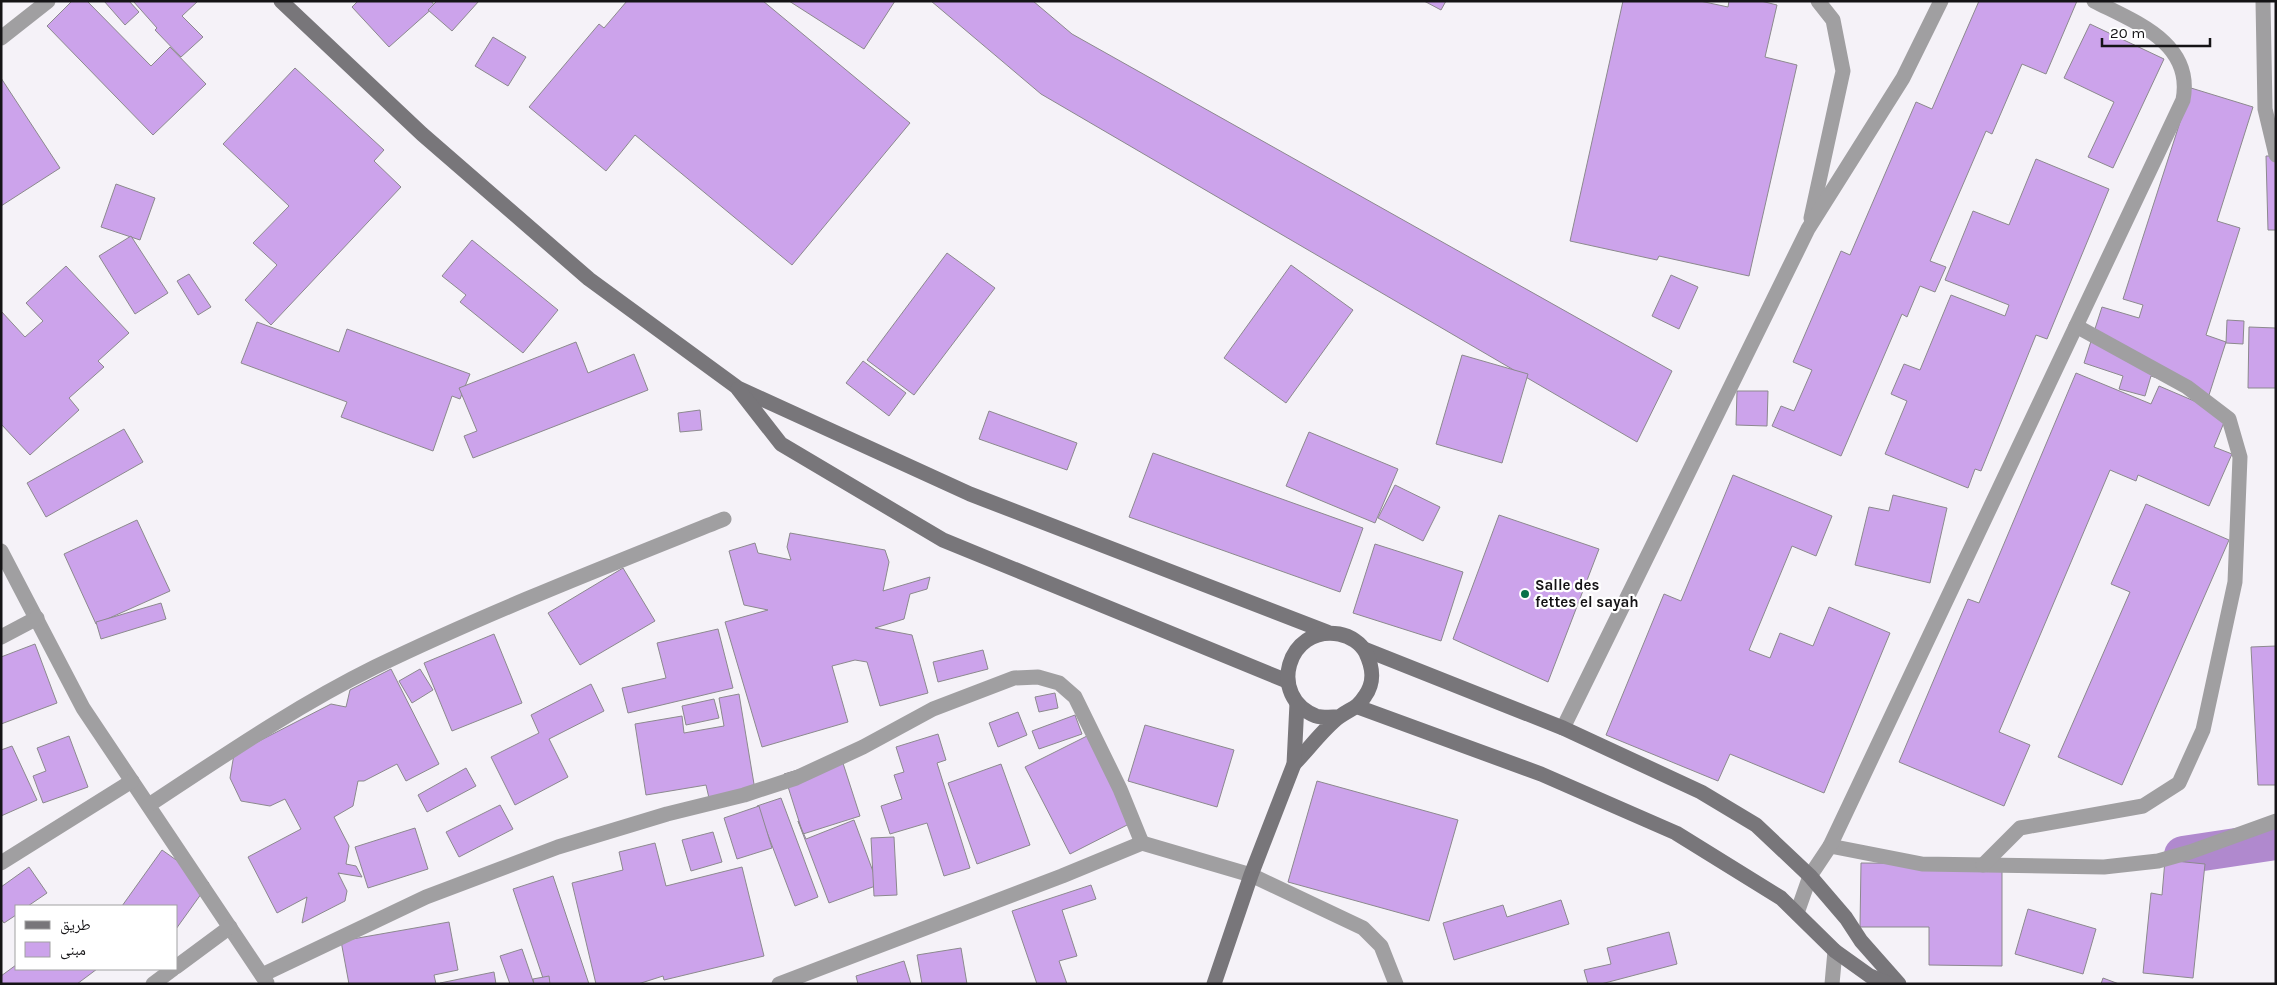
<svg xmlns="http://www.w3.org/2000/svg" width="2277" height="985" font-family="Karla,'Noto Naskh Arabic',sans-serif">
<rect width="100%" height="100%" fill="#f5f2f8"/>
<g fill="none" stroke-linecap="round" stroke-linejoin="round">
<polyline stroke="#b089ce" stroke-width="38" points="2183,855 2276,841"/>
</g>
<g fill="#cca3eb" stroke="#8c898e">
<polygon points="72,1 87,1 151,66 170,47 206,84 153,135 47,26"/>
<polygon points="104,1 129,1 139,12 125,25"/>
<polygon points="133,1 198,1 182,16 203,37 181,57 155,30 157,28"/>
<polygon points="358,1 431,1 435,6 389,47 352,7"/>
<polygon points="437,1 479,1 452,31 428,10"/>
<polygon points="627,1 763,1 910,123 792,265 635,135 606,171 529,107 599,24 604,28"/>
<polygon points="789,1 895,1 864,49"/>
<polygon points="931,1 1033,1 1072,34 1672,371 1637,442 1041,94"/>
<polygon points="1424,1 1446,1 1441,10"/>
<polygon points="1623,1 1700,1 1728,7 1729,1 1761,1 1777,5 1765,57 1797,65 1749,276 1659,256 1657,260 1570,241"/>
<polygon points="1979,1 2077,1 2046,74 2022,64 1992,134 1986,131 1930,261 1946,267 1935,292 1920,286 1907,317 1902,314 1841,456 1772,426 1781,406 1794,411 1812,370 1793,362 1841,251 1850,255 1916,102 1932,109"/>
<polygon points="2090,24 2164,59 2113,168 2088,157 2114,102 2064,78"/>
<polygon points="493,37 526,57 508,86 475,66"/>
<polygon points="295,68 384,150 374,161 401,187 271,325 245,300 277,265 253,243 289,206 223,144"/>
<polygon points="1,78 60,168 1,206"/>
<polygon points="2191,88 2253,107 2217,221 2240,228 2206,335 2226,342 2209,395 2151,376 2145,396 2119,389 2123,376 2084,363 2102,307 2139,318 2143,305 2123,299"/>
<polygon points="2266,156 2276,156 2276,230 2268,230"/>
<polygon points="2036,159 2109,189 2047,339 2036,335 1981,471 1975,469 1968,488 1885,454 1907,401 1891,394 1904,364 1920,370 1951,295 2005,316 2009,305 1945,280 1973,211 2009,225"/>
<polygon points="116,184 155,198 140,240 101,227"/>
<polygon points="131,236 168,293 135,314 99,256"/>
<polygon points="472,240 558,310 523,353 460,302 466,295 442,276"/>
<polygon points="947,253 995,288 914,395 867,360"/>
<polygon points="1291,265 1353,310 1286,403 1224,358"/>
<polygon points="66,266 129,333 98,361 104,367 69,398 79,410 30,455 1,424 1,311 25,337 43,321 26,303"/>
<polygon points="189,274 211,307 198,315 177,281"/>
<polygon points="1671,275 1698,287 1679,329 1652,316"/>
<polygon points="2227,320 2244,321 2243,344 2226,343"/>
<polygon points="257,322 339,352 347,329 470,374 460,399 452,396 433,451 341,417 347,402 241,363"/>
<polygon points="2249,327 2276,328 2276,388 2248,388"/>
<polygon points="576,342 588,373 634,354 648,390 473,458 464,436 477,431 459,388"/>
<polygon points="1462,355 1528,374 1502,463 1436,444"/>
<polygon points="863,361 906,393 889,416 846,383"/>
<polygon points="2076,373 2151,404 2159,386 2227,415 2214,447 2232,454 2209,506 2138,475 2136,481 2110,470 1999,732 2030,745 2004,806 1899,762 1968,599 1979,603"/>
<polygon points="1737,391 1768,391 1767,426 1736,425"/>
<polygon points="700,410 702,430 680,432 678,413"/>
<polygon points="989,411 1077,443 1067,470 979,439"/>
<polygon points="124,429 143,462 46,517 27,483"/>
<polygon points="1309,432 1398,469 1375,523 1286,486"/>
<polygon points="1153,453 1363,528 1340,592 1129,517"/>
<polygon points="1733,475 1832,516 1816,556 1792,546 1749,650 1770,658 1780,633 1813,646 1829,607 1890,633 1824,793 1730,754 1718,781 1606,735 1664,594 1681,601"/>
<polygon points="1395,485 1440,507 1423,541 1378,518"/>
<polygon points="1893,495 1947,508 1930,583 1855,565 1869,507 1889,511"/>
<polygon points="2146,504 2229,540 2122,785 2058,757 2130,592 2111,584"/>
<polygon points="1499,515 1599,549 1548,682 1453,639"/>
<polygon points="137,520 170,591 96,624 64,554"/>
<polygon points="790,533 885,550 889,562 883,591 930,577 927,589 910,594 904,619 875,628 912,635 928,693 880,706 867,662 855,660 832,666 848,722 762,747 725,622 768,610 744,605 729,551 755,543 758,553 791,560 787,547"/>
<polygon points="1375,544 1463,572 1441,641 1353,613"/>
<polygon points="623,568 655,621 580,665 548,613"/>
<polygon points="161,603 166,619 101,639 96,622"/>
<polygon points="718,629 733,688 628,713 622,688 666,678 657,643"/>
<polygon points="494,634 522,703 452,731 424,663"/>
<polygon points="35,644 57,703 1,724 1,657"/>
<polygon points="2276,646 2276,785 2258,785 2251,647"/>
<polygon points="983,650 988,669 938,682 933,662"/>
<polygon points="391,669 439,764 406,781 397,764 364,781 358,781 353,806 334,817 349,846 346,864 356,866 362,877 338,873 347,891 345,901 302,923 307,897 277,913 248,857 301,829 285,799 270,806 241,801 230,778 234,754 331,704 346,707 350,690"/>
<polygon points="420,669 433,690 412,703 399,681"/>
<polygon points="591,684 604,711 549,739 568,777 515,805 491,757 539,733 531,715"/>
<polygon points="1055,693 1058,708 1039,712 1035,697"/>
<polygon points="739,694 755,790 709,798 706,785 646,795 635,724 682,716 684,733 724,726 719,698"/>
<polygon points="714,699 719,718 686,725 682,706"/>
<polygon points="1018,712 1027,735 998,747 989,723"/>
<polygon points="1075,715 1082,734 1039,749 1032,731"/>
<polygon points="1145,725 1234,750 1217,807 1128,781"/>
<polygon points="938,734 946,760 937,763 970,868 944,876 927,823 890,834 881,806 902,799 894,775 904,772 896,747"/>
<polygon points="69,736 88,787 43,803 33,776 46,771 37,748"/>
<polygon points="1087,736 1131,823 1070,854 1025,767"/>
<polygon points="12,746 37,800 1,816 1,750"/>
<polygon points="841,757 860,816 803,834 784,774"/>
<polygon points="1001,764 1030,845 977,864 948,783"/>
<polygon points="466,768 476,786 427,812 418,795"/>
<polygon points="1317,781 1458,820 1429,921 1288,882"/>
<polygon points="781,798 818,897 795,906 757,806"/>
<polygon points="500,805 513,829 459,857 446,832"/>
<polygon points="759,806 772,848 737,859 724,818"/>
<polygon points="854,820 878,885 829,903 798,821 806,839"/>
<polygon points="415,828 428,869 368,888 355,847"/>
<polygon points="713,832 722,862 691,871 682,840"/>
<polygon points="894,837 897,895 874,896 871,838"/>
<polygon points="655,843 666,886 742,867 764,956 664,980 663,976 638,984 596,984 572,883 623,870 619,852"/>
<polygon points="162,850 209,883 176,929 176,906 122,906"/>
<polygon points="2165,860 2205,864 2193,978 2143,973 2151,893 2162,895"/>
<polygon points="1861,863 2002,864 2002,966 1929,965 1929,927 1860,927"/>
<polygon points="29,867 47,893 28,906 16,906 16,915 4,923 1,919 1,887"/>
<polygon points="553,876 589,984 545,984 513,889"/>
<polygon points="1091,885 1096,899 1062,910 1077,956 1059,961 1067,984 1037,984 1012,911"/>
<polygon points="1561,900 1569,924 1454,960 1443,923 1503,905 1507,917"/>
<polygon points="2028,909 2096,929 2083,974 2015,954"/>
<polygon points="449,922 458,970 434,975 436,984 349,984 341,941"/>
<polygon points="1669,932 1677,964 1601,984 1588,984 1584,970 1611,964 1607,948"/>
<polygon points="961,948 967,984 922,984 917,955"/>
<polygon points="522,949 534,984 510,984 500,956"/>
<polygon points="904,961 911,984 858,984 856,976"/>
<polygon points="16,965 16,969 97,969 77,984 1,984 1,976"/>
<polygon points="494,972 496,984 440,984 440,983"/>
<polygon points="549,976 550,984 534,984 533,979"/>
<polygon points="2103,978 2119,984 2101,984"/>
</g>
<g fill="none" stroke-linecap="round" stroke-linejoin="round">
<g stroke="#a09fa1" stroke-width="15">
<polyline points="2263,1 2265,109 2276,155"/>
<polyline points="1,38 48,1"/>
<polyline points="1811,218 1843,71 1833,20 1818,1"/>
<polyline points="1,551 83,708 267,983"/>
<polyline points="1,637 37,618"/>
<polyline points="1563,728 1808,229 1903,78 1941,1"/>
<path d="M149,805C222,757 296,706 375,667C489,612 607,566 724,519"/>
<polyline points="1830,846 1922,864 2104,867 2158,861 2190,852 2276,821"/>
<polyline points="1,863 132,781"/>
<polyline points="1983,865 2020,828 2143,806 2179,783 2203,730 2235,582 2240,457 2229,419 2187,387 2076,326"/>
<path d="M1797,913L1810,876L1830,846L2183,100C2194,43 2135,22 2094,1"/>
<polyline points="176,967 230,927"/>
<polyline points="262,975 426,897 558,847 667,814 744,795 796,778 863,747 933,709 1014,678 1038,677 1059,683 1075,697 1120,789 1142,843"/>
<polyline points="153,984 173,969"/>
<polyline points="779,984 1062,876 1142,843 1251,875 1363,928 1381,946 1396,984"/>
<polyline points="1832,984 1835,951"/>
</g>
<g stroke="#78767a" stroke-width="15">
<polyline points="281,1 422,134 589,279 738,388 970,494 1327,632"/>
<polyline points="738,389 781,444 943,540 1287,681"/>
<polyline points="1364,649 1563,728 1701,792 1756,825 1810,876 1846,918 1861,941 1899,984"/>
<polyline points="1358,707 1541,774 1676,833 1781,898 1835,951 1870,976 1889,984"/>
<path d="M1294,764C1308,750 1324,728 1339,717C1351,708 1357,709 1365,696C1375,682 1373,668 1366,653C1361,643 1350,636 1339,634C1287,625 1267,697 1316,716C1322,718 1332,717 1339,717"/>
<polyline points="1214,984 1251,875 1294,764 1297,703"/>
</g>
</g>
<circle fill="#087149" stroke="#fff" stroke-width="2" cx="1525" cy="594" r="5"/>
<g text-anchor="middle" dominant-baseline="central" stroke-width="4.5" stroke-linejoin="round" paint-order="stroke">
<g font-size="15" font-weight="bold" fill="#151416" stroke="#fff" text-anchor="start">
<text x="1535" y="585">Salle des<tspan x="1535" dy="17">fettes el sayah</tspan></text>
</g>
</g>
<rect width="2277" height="985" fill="none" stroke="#151416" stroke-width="5"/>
<rect x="15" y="905" width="162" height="65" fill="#ffffff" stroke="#a1a1a2"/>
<rect x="25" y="921" width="25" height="8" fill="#78767a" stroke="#a1a1a2"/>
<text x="60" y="930" font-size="15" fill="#151416">طريق</text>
<rect x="25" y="942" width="25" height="15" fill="#cca3eb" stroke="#a1a1a2"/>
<text x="60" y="955" font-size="15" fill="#151416">مبنى</text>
<path d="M2102 38v8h108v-8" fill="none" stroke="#151416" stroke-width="2.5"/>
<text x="2110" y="38" font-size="15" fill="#151416" stroke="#ffffff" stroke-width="4" paint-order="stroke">20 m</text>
</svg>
